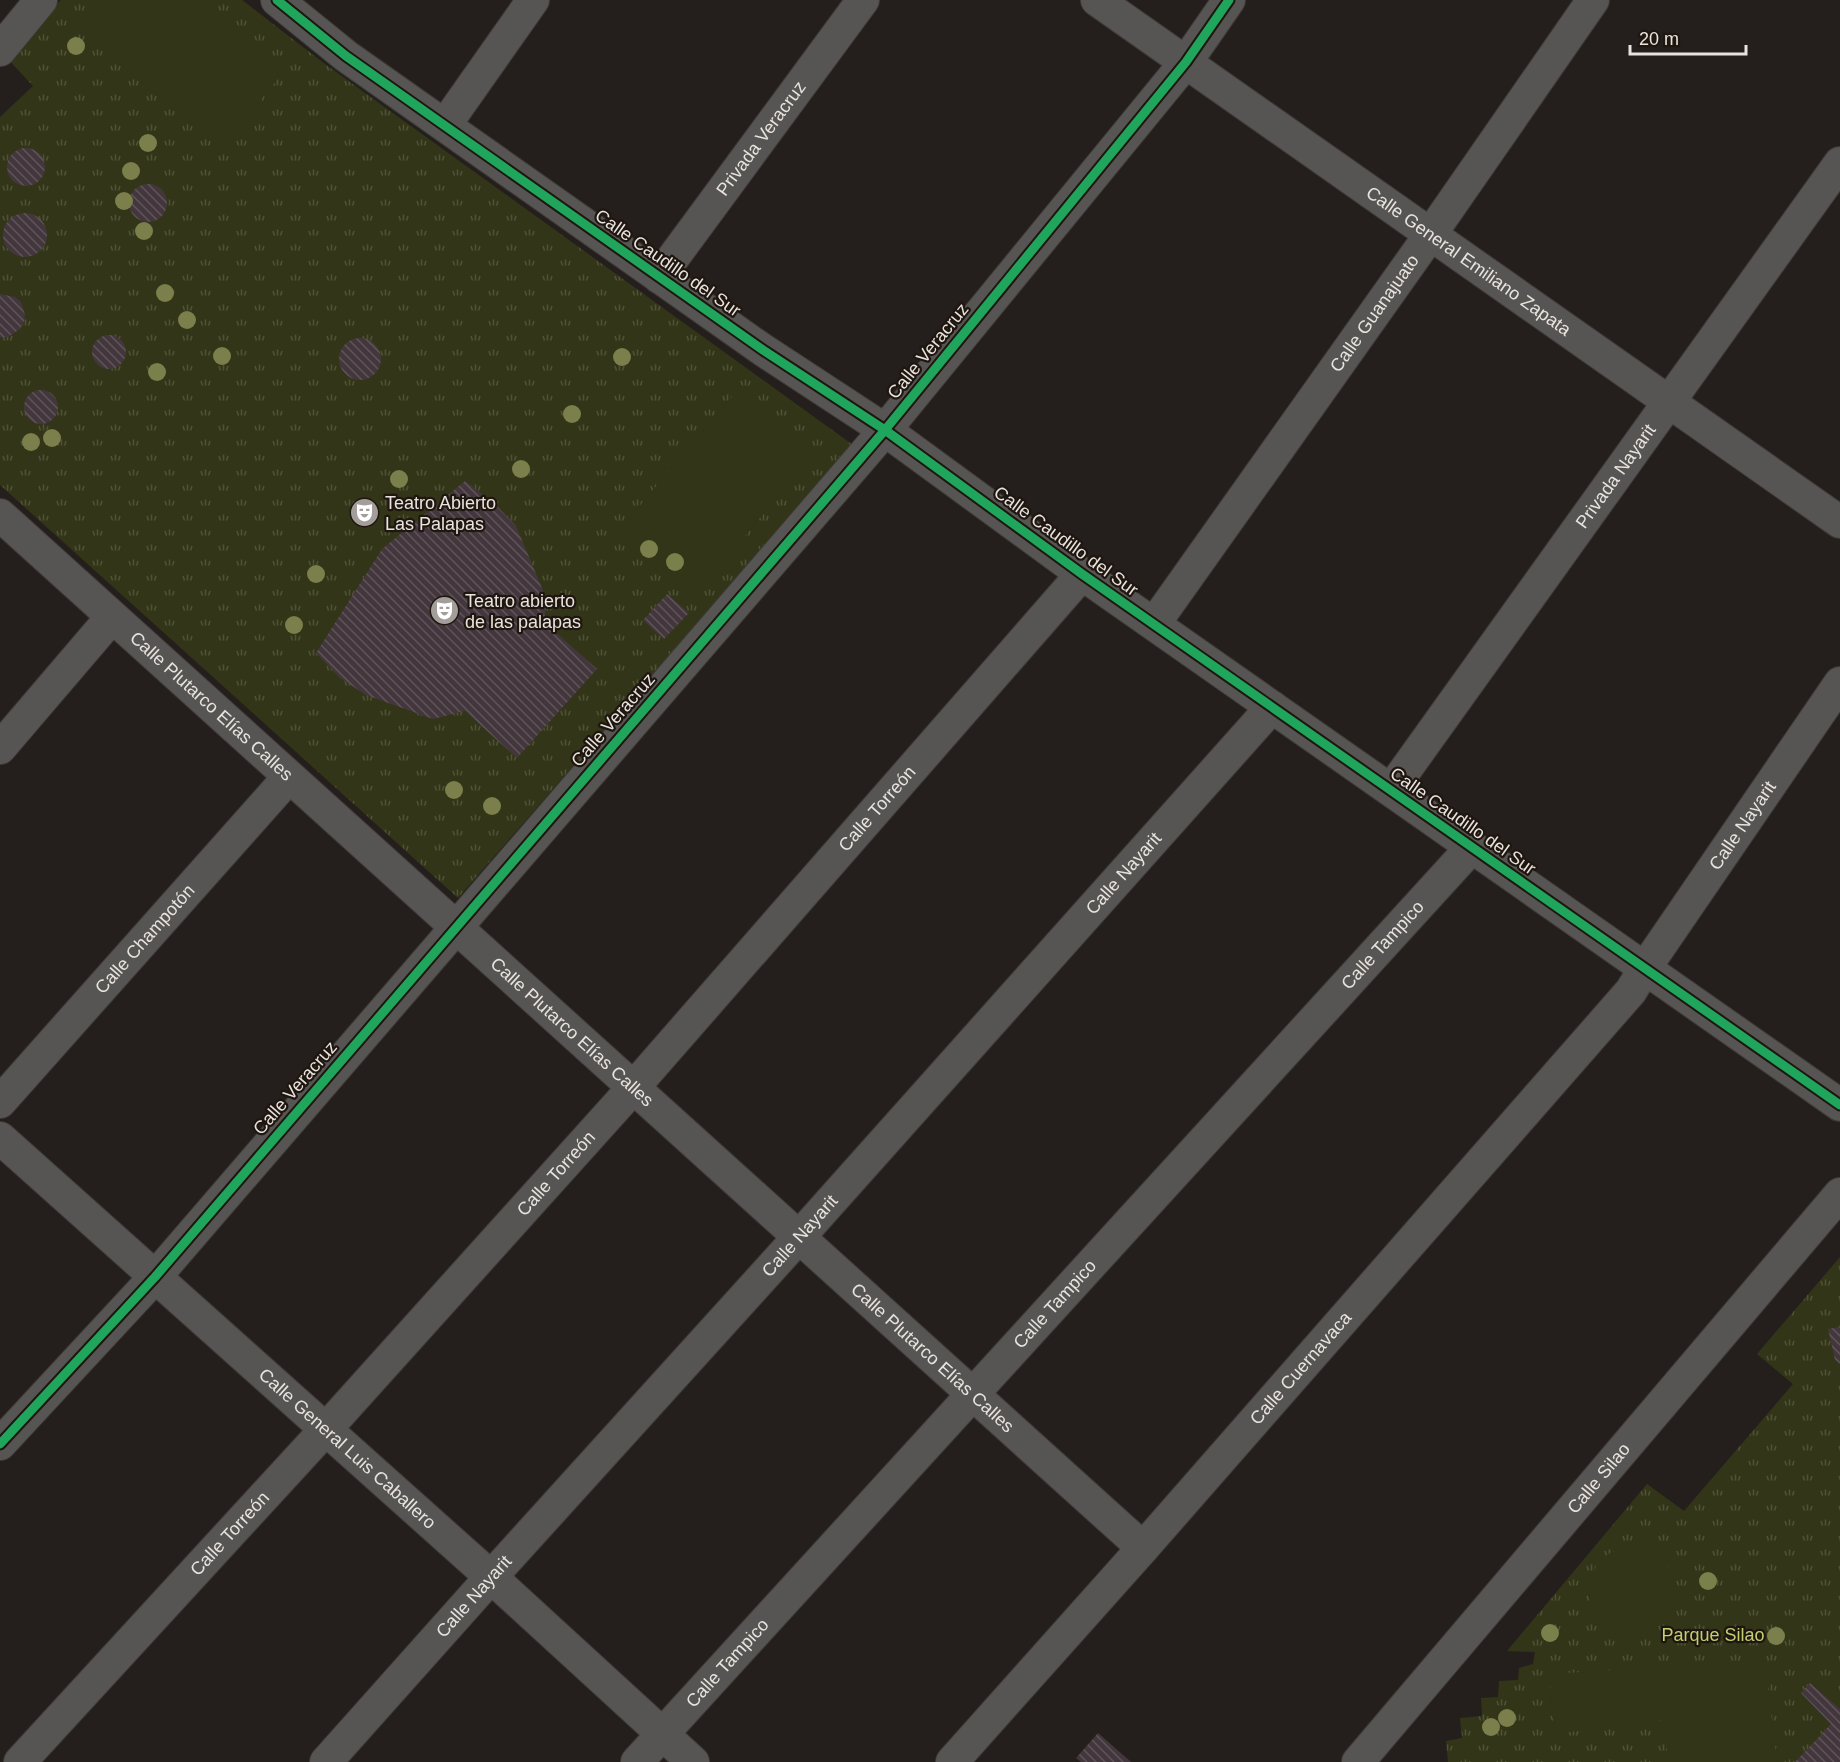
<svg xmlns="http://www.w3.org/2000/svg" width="1840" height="1762" font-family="Arial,sans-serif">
<defs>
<pattern id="grass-tufts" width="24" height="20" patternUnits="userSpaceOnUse" patternTransform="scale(1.5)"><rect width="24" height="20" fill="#323517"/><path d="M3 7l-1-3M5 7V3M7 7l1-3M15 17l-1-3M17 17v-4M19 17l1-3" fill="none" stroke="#505238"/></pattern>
<pattern id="building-back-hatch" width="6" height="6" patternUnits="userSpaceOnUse" patternTransform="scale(1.5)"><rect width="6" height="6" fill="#43373d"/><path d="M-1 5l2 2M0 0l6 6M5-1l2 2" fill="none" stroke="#5e5459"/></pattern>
</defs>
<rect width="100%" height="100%" fill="#241f1c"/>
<g fill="url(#grass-tufts)">
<polygon points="61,0 242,0 325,64 853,445 458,898 0,485 0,117 33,86 7,58"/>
<polygon points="1840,1257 1840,1762 1448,1762 1446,1741 1462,1738 1460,1718 1482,1716 1481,1698 1498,1697 1499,1681 1518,1680 1519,1668 1533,1664 1535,1652 1507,1651 1647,1484 1684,1511 1793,1384 1757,1354"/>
</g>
<g fill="#323517">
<polygon points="108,0 189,0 280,76 221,148 81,32"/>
<polygon points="734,394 811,458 691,599 615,535"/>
<circle cx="1632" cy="1590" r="43"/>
<polygon points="1765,1661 1777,1762 1669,1762 1662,1720 1554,1734 1550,1674"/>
</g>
<g fill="url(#building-back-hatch)">
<circle cx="26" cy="167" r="19"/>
<circle cx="148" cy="203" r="19"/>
<circle cx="25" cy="235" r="22"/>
<polygon points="0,294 15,297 21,302 25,315 24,322 20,329 8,337 0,337"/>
<circle cx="109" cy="352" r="17"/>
<circle cx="360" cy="359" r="21"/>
<circle cx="41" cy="407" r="17"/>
<polygon points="465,481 496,505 516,526 547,600 544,622 597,669 517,758 465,711 433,719 366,695 340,678 316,653 382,549"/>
<polygon points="667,594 689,613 664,639 643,620"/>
<polygon points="1840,1327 1840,1364 1835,1360 1828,1329"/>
<polygon points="1810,1683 1840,1709 1840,1762 1795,1762 1831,1724 1801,1693"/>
<polygon points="1098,1733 1131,1762 1081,1762 1076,1758"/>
</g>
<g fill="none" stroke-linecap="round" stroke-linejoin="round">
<defs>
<g id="minor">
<polyline points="277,0 346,56 763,350 885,430 1082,574 1840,1105"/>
<path id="s1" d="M1097,0L1840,522"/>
<polyline points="0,50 41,0"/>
<polyline points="445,125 533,0"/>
<path id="s2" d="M659,277L863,0"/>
<path id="s3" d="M0,515L1143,1548"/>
<path id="s4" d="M1154,624L1430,235L1593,0"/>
<polyline points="0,748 112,617"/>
<path id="s5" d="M1391,790L1840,163"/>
<path id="s6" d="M0,1102L289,777"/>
<path id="s7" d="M0,1138L491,1577L693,1762"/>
<polyline points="0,1444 155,1277 885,430 1186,62 1229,0"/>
<path id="s8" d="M20,1762L326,1429L633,1088L1082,574"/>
<path id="s9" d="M326,1762L491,1577L799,1237L1272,707"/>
<path id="s10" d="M637,1762L1472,847"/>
<path id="s11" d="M952,1762L1143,1548L1631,991L1645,968L1840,683"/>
<path id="s12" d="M1358,1762L1840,1194"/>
</g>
</defs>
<use href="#minor" stroke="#3f3a38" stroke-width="34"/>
<use href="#minor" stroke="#575553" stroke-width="32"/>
<defs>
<g id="cycleway">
<polyline points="277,0 346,56 763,350 885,430 1082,574 1840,1105"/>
<polyline points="0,1444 155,1277 885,430 1186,62 1229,0"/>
</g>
</defs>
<use href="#cycleway" stroke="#1e160f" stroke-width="13"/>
<use href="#cycleway" stroke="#20a55d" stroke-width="9"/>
</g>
<g fill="#7a7f4b">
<circle cx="76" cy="46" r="9"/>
<circle cx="148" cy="143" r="9"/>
<circle cx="131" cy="171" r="9"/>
<circle cx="124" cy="201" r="9"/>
<circle cx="144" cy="231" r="9"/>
<circle cx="165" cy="293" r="9"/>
<circle cx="187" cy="320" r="9"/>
<circle cx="222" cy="356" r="9"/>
<circle cx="622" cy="357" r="9"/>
<circle cx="157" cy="372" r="9"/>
<circle cx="572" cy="414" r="9"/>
<circle cx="52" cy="438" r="9"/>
<circle cx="31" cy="442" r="9"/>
<circle cx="521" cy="469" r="9"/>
<circle cx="399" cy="479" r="9"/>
<circle cx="649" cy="549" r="9"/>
<circle cx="675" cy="562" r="9"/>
<circle cx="316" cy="574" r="9"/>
<circle cx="294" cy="625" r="9"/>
<circle cx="454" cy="790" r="9"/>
<circle cx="492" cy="806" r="9"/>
<circle cx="1708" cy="1581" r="9"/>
<circle cx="1550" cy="1633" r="9"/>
<circle cx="1776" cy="1636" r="9"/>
<circle cx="1507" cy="1718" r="9"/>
<circle cx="1491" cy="1727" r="9"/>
</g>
<defs>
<symbol id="theatre-disc" viewBox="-11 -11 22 22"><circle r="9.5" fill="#a39e9a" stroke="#1e160f"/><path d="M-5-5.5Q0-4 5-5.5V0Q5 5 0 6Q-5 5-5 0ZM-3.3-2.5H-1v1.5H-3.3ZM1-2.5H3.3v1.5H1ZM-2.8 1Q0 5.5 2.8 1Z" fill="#fff"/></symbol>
</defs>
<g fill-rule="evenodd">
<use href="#theatre-disc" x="348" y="496" width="33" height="33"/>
<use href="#theatre-disc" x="428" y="594" width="33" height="33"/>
</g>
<g text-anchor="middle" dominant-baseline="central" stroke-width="4.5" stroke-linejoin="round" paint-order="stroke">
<g font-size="18" fill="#e8e3de" stroke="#1e160f">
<text stroke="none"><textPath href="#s2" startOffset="172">Privada Veracruz</textPath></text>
<text stroke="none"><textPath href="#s1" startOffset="454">Calle General Emiliano Zapata</textPath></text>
<text transform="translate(668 263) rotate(35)">Calle Caudillo del Sur</text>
<text stroke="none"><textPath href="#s4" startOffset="381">Calle Guanajuato</textPath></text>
<text transform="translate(928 351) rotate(-51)">Calle Veracruz</text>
<text stroke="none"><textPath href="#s5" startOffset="386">Privada Nayarit</textPath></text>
<text transform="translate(1066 541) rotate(36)">Calle Caudillo del Sur</text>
<text stroke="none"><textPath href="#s3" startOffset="285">Calle Plutarco Elías Calles</textPath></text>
<text transform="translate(613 720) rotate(-49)">Calle Veracruz</text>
<text stroke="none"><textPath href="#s8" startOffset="1282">Calle Torreón</textPath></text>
<text transform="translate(1463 821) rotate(35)">Calle Caudillo del Sur</text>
<text stroke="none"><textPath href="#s11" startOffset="1227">Calle Nayarit</textPath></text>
<text stroke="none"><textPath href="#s9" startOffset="1194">Calle Nayarit</textPath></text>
<text stroke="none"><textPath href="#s6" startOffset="218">Calle Champotón</textPath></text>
<text stroke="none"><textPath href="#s10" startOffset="1106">Calle Tampico</textPath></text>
<text stroke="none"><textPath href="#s3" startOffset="771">Calle Plutarco Elías Calles</textPath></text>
<text transform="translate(295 1088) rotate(-49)">Calle Veracruz</text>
<text stroke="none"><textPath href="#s8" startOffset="796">Calle Torreón</textPath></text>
<text stroke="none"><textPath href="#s9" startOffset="708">Calle Nayarit</textPath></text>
<text stroke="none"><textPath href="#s10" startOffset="620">Calle Tampico</textPath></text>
<text stroke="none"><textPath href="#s3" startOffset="1257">Calle Plutarco Elías Calles</textPath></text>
<text stroke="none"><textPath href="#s11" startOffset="526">Calle Cuernavaca</textPath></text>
<text stroke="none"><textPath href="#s7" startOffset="466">Calle General Luis Caballero</textPath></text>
<text stroke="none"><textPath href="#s12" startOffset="372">Calle Silao</textPath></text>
<text stroke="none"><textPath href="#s8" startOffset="310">Calle Torreón</textPath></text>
<text stroke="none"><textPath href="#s9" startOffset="222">Calle Nayarit</textPath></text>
<text stroke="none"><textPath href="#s10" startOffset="134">Calle Tampico</textPath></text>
</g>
<g font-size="18" fill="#e8e3de" stroke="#1e160f" text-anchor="start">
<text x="385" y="503">Teatro Abierto<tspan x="385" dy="21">Las Palapas</tspan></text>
<text x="465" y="601">Teatro abierto<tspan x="465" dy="21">de las palapas</tspan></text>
</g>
<g font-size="18" fill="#c1ce71" stroke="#1e160f">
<text x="1713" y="1635">Parque Silao</text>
</g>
</g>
<path d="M1630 45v9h116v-9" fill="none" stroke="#e8e3de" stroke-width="3"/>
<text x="1639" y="45" font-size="18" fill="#e8e3de" stroke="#1e160f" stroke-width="4.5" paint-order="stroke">20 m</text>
</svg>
